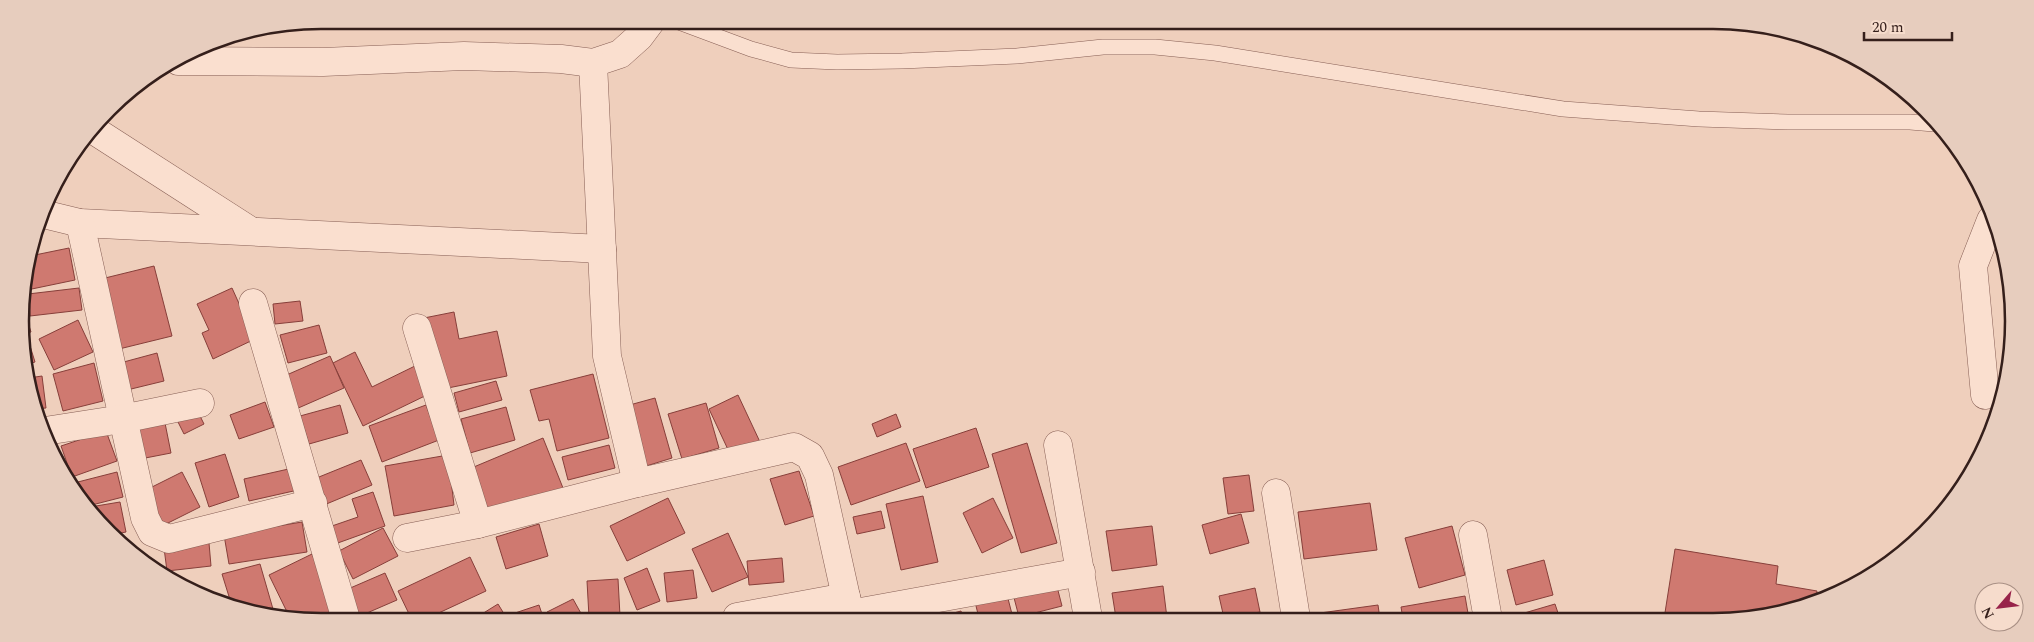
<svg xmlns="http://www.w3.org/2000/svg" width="2034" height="642" font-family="Spectral,serif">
<rect width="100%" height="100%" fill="#efcfbc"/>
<g fill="#cf7970" stroke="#873f3a">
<polygon points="69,248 75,280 27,290 24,276 30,256"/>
<polygon points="154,266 172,336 119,349 101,279"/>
<polygon points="79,288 82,310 30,316 28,294"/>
<polygon points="232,288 255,339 213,359 202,333 209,330 197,304"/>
<polygon points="300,301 303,321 275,324 273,304"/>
<polygon points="24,310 31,332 26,333 35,362 28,364"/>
<polygon points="454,312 459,339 497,331 507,376 443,389 424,318"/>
<polygon points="78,320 93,352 54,370 39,339"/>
<polygon points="319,325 327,353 288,363 280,335"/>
<polygon points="355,352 372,387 417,365 431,393 363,426 333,363"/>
<polygon points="157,353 164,381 127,390 120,363"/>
<polygon points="330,356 344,388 296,409 282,377"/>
<polygon points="94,363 103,401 63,411 53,374"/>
<polygon points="593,374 609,438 557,451 549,419 539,421 530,390"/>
<polygon points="42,376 46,408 35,409 30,399 29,378"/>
<polygon points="496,381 502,400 459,412 454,393"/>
<polygon points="738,395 760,442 731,456 709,409"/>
<polygon points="655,398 672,458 643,467 626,406"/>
<polygon points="265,402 274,427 239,439 230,415"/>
<polygon points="706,403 719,448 682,459 668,414"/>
<polygon points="340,405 348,433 309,444 300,416"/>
<polygon points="426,405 439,440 382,462 369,426"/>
<polygon points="195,406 204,424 184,434 175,416"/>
<polygon points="506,407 515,440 470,453 461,419"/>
<polygon points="896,414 901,427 877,437 872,424"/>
<polygon points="165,423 171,453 135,460 129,430"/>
<polygon points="976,428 989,467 926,488 913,449"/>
<polygon points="106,431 117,461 72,477 61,446"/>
<polygon points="543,438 563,488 489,518 469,469"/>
<polygon points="906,443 920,481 851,505 838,467"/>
<polygon points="1027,443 1057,543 1021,553 992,454"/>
<polygon points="609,445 615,468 568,480 562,457"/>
<polygon points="225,454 239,497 209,507 195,463"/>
<polygon points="448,455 454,505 394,516 385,466"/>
<polygon points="361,460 372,485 324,505 314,479"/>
<polygon points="65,465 69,485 61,466"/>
<polygon points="293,468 298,490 249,501 244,479"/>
<polygon points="799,471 814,516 785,525 770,479"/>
<polygon points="117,472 123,497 88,506 71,488 70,484"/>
<polygon points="182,472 200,507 156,529 146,490"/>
<polygon points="1249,475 1254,511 1228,514 1223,478"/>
<polygon points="373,492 385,526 335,544 329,527 358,517 352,499"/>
<polygon points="923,496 938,562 901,570 886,504"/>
<polygon points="668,498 685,533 627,561 610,526"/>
<polygon points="993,498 1013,538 982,553 963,513"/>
<polygon points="120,502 126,532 116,534 90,507"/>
<polygon points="1370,503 1377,550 1304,559 1298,512"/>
<polygon points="881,511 885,528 857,534 853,517"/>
<polygon points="1241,514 1249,543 1210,554 1202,525"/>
<polygon points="302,522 307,552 229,564 224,535"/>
<polygon points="539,524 548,556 506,569 496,537"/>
<polygon points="1152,526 1157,565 1112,571 1106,531"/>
<polygon points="1452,526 1465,575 1419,588 1405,538"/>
<polygon points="383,528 398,556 353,579 339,551"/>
<polygon points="728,533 748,577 712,592 692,549"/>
<polygon points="209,543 211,566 167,571 164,548"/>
<polygon points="1675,549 1778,566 1776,584 1817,591 1816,600 1753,619 1664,619"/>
<polygon points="312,554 333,599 336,616 289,616 269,575"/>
<polygon points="470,557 486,591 430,617 410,616 398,591"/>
<polygon points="782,558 784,582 749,585 747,561"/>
<polygon points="1544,560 1553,595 1516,605 1507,570"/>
<polygon points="260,564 275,616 262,616 231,603 222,574"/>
<polygon points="647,568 660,601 637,610 624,578"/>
<polygon points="693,570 697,598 667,602 664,573"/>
<polygon points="385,573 397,600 360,616 348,589"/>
<polygon points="618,579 620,616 589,617 587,581"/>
<polygon points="1055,579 1062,606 1019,617 1012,590"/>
<polygon points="1163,586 1167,618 1116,618 1112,593"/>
<polygon points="1005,587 1013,618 979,618 973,594"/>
<polygon points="1255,588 1260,612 1224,618 1219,596"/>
<polygon points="1465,596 1469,619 1403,619 1401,607"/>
<polygon points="573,599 583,617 550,617 547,612"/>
<polygon points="498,604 506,617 477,617"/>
<polygon points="1555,604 1560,619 1504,619"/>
<polygon points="539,605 543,617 513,617 512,614"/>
<polygon points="1378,605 1380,619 1321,618 1320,613"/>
<polygon points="961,611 963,618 939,618 939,617"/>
</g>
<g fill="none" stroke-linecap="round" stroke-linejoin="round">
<defs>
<polyline id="service" points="676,21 751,49 791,60 837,62 902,61 1017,56 1103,47 1155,47 1215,53 1563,109 1699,119 1788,122 1910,122 1934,124"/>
<g id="minor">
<polyline points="178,61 323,62 464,56 561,59 593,63 620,54 639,37 651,21"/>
<polyline points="593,63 607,356 637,483"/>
<polyline points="95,131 249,230"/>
<polyline points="43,214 80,223 602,249"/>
<polyline points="80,223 145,518 152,532 169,539 313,503"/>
<polyline points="253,303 345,616"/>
<polyline points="417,328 478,524"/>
<polyline points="1985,395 1973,266 1991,220"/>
<polyline points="45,431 122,419 200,403"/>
<polyline points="1058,445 1088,618"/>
<polyline points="1276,493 1296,618"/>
<polyline points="1473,535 1488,619"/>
<polyline points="407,538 478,524 637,483 794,447 810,456 819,475 846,597"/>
<polyline points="737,617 846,597 850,614 1081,572"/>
</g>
</defs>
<use href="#service" stroke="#875f55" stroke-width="16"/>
<use href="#minor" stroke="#875f55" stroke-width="29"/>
<use href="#service" stroke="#fadfcf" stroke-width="15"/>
<use href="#minor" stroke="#fadfcf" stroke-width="28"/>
</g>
<path d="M0 0H2034V642H0ZM321 29H1713A292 292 0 0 1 2005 321V321A292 292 0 0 1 1713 613H321A292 292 0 0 1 29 321V321A292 292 0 0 1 321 29Z" fill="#e7cdbe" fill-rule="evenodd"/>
<path fill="none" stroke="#351f1b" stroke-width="2.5" d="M321 29H1713A292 292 0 0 1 2005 321V321A292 292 0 0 1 1713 613H321A292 292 0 0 1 29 321V321A292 292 0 0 1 321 29Z"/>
<g transform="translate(1999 607) rotate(242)"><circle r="24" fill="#f6dccc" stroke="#a99085"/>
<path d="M0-4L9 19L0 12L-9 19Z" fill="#98234a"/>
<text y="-8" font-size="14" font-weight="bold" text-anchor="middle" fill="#351f1b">N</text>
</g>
<path d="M1864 32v8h88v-8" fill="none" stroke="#351f1b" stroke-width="2.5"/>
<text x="1872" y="32" font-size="15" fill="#351f1b" stroke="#f6dccc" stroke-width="4" paint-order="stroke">20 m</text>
</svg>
